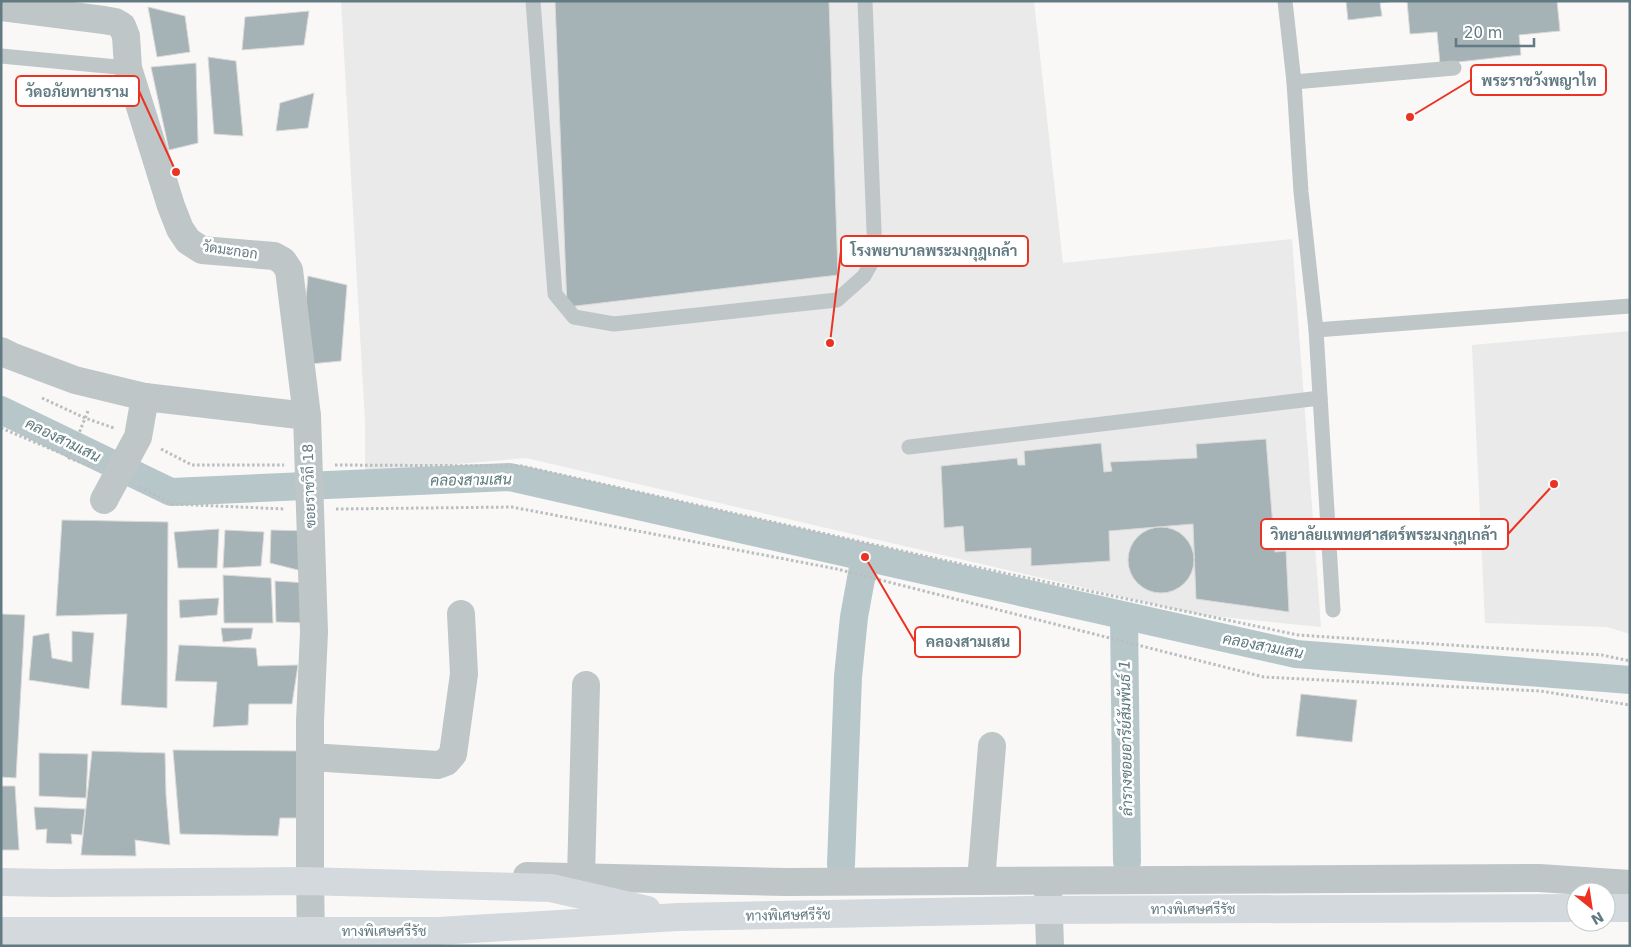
<svg xmlns="http://www.w3.org/2000/svg" width="1631" height="947" font-family="'DejaVu Sans',Sarabun,sans-serif">
<rect width="100%" height="100%" fill="#f9f8f6"/>
<g fill="#e9eae9">
<polygon points="341,1 1034,1 1063,263 1292,239 1321,627 1201,615 526,458 365,472 365,422"/>
<polygon points="1630,331 1630,634 1607,627 1485,623 1472,345"/>
</g>
<g fill="none" stroke-linecap="round" stroke-linejoin="round">
<g stroke="#b7c7c9" stroke-width="28">
<polyline points="1,410 171,492 509,477 1296,654 1630,680"/>
<polyline points="1124,616 1127,861"/>
<polyline points="841,864 848,677 854,617 865,557"/>
</g>
</g>
<g fill="#a5b2b6" stroke="#dadad8">
<polygon points="555,1 829,1 838,275 567,307"/>
<polygon points="1346,1 1392,1 1380,3 1382,16 1348,20"/>
<polygon points="1407,1 1557,1 1560,31 1519,35 1521,55 1440,64 1437,32 1410,34"/>
<polygon points="148,7 185,16 190,52 157,57"/>
<polygon points="309,11 304,45 242,50 245,17"/>
<polygon points="208,57 236,61 243,136 214,134"/>
<polygon points="196,63 198,143 169,150 151,67"/>
<polygon points="314,93 308,128 276,131 280,103"/>
<polygon points="308,276 347,285 341,361 300,365"/>
<polygon points="1266,439 1275,552 1286,551 1289,612 1196,599 1193,524 1109,531 1110,561 1031,566 1031,548 965,552 963,526 944,528 941,466 1017,458 1018,465 1025,465 1024,451 1101,443 1104,472 1112,471 1110,462 1197,458 1196,444"/>
<polygon points="62,520 168,522 167,708 121,705 127,614 56,616"/>
<circle cx="1161" cy="560" r="33"/>
<polygon points="219,529 217,568 178,568 174,532"/>
<polygon points="225,530 264,532 261,566 223,568"/>
<polygon points="271,530 309,531 310,573 270,563"/>
<polygon points="223,575 271,578 273,623 224,623"/>
<polygon points="275,581 308,583 310,623 276,622"/>
<polygon points="219,598 217,615 180,618 179,600"/>
<polygon points="1,614 25,615 16,778 1,777"/>
<polygon points="221,628 253,628 251,639 223,642"/>
<polygon points="72,631 94,633 89,689 29,680 33,636 49,633 52,658 72,662"/>
<polygon points="179,645 256,648 258,666 298,665 292,704 249,704 248,725 213,727 217,682 175,681"/>
<polygon points="1301,694 1357,700 1352,742 1296,736"/>
<polygon points="173,750 302,751 305,818 280,818 278,836 180,834"/>
<polygon points="92,751 165,753 166,795 170,845 135,840 136,856 81,855"/>
<polygon points="39,753 88,754 86,798 39,796"/>
<polygon points="1,786 15,786 19,850 1,850"/>
<polygon points="34,807 85,809 82,835 71,834 72,844 46,843 47,829 36,830"/>
</g>
<g fill="none" stroke-linecap="round" stroke-linejoin="round">
<g stroke="#b9bec0" stroke-width="3" stroke-dasharray="2.5 2.5" stroke-linecap="butt">
<polyline points="42,398 85,418 114,428"/>
<polyline points="88,411 69,458 93,467"/>
<polyline points="1,428 70,457"/>
<polyline points="161,449 192,465 284,465"/>
<polyline points="335,465 522,466 947,561 1298,635 1602,655 1630,661"/>
<polyline points="140,487 172,504 285,509"/>
<polyline points="336,509 512,507 837,569 1264,677 1540,691 1630,705"/>
</g>
<g stroke="#bfc6c8" stroke-width="15">
<polyline points="533,1 555,294 574,317 614,324 837,300 864,276 875,256 865,1"/>
<polyline points="1285,1 1294,82 1301,192 1316,330 1333,610"/>
<polyline points="1,56 128,68"/>
<polyline points="1294,82 1454,68"/>
<polyline points="1316,330 1630,306"/>
<polyline points="909,447 1320,398"/>
</g>
<g stroke="#bfc6c8" stroke-width="28">
<polyline points="1,7 104,20 115,22 122,26 126,36 128,68 171,206 180,229 188,241 202,250 274,256 283,261 289,270 307,416 314,632 310,721 310,871 311,946"/>
<polyline points="1,351 11,356 75,380 145,397 307,416"/>
<polyline points="104,500 138,437 145,397"/>
<polyline points="310,757 438,765 446,762 453,754 464,674 461,614"/>
<polyline points="527,876 786,882 1539,878 1630,884"/>
<polyline points="581,877 586,685"/>
<polyline points="981,881 992,746"/>
<polyline points="1048,887 1050,946"/>
</g>
<g stroke="#d3d9dc" stroke-width="28">
<polyline points="1,882 52,883 304,881 551,888 647,910"/>
<polyline points="1606,908 1630,908"/>
<polyline points="1,931 438,931 678,917 1033,910 1576,908"/>
</g>
</g>
<g text-anchor="middle" dominant-baseline="central" stroke-width="5" stroke-linejoin="round" paint-order="stroke">
<g font-size="14" fill="#627a82" stroke="#fff">
<text transform="translate(230 250) rotate(8)">วัดมะกอก</text>
<text transform="translate(309 486) rotate(-92)">ซอยราชวิถี 18</text>
<text x="1193" y="909">ทางพิเศษศรีรัช</text>
<text transform="translate(788 915) rotate(-1)">ทางพิเศษศรีรัช</text>
<text x="384" y="931">ทางพิเศษศรีรัช</text>
</g>
<g font-size="15" font-style="italic" fill="#5d787c" stroke="#fff">
<text transform="translate(63 440) rotate(26)">คลองสามเสน</text>
<text transform="translate(471 480) rotate(-1)">คลองสามเสน</text>
<text transform="translate(1263 646) rotate(11)">คลองสามเสน</text>
<text transform="translate(1126 738) rotate(-91)">ลำรางซอยอารีย์สัมพันธ์ 1</text>
</g>
</g>
<path fill="none" stroke="#ec3223" stroke-width="2" d="M1410 117L1471 80M176 172L139 91M830 343L841 251M1554 484L1508 534M865 557L915 642"/>
<g fill="#ec3223" stroke="#fff" stroke-width="2">
<circle cx="1410" cy="117" r="5"/>
<circle cx="176" cy="172" r="5"/>
<circle cx="830" cy="343" r="5"/>
<circle cx="1554" cy="484" r="5"/>
<circle cx="865" cy="557" r="5"/>
</g>
<g fill="#fff" stroke="#ec3223" stroke-width="2">
<rect x="1471" y="65" width="135" height="30" rx="5"/>
<rect x="16" y="76" width="123" height="30" rx="5"/>
<rect x="841" y="236" width="187" height="30" rx="5"/>
<rect x="1261" y="519" width="247" height="30" rx="5"/>
<rect x="915" y="627" width="105" height="30" rx="5"/>
</g>
<g font-size="15" text-anchor="middle" font-weight="bold" fill="#627a82">
<text x="1539" y="86">พระราชวังพญาไท</text>
<text x="77" y="97">วัดอภัยทายาราม</text>
<text x="934" y="256">โรงพยาบาลพระมงกุฎเกล้า</text>
<text x="1384" y="540">วิทยาลัยแพทยศาสตร์พระมงกุฎเกล้า</text>
<text x="968" y="647">คลองสามเสน</text>
</g>
<rect width="1631" height="947" fill="none" stroke="#627a82" stroke-width="5"/>
<g transform="translate(1591 907) rotate(150)"><circle r="24" fill="#ffffff" stroke="#c0cacd"/>
<path d="M0-4L9 19L0 12L-9 19Z" fill="#ec3223"/>
<text y="-8" font-size="14" font-weight="bold" text-anchor="middle" fill="#627a82">N</text>
</g>
<path d="M1456 38v8h78v-8" fill="none" stroke="#627a82" stroke-width="2.5"/>
<text x="1464" y="38" font-size="15" fill="#627a82" stroke="#ffffff" stroke-width="4" paint-order="stroke">20 m</text>
</svg>
